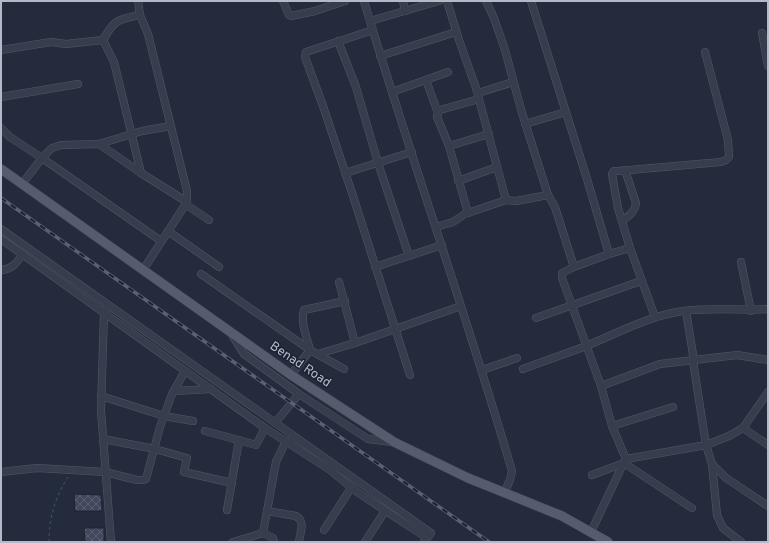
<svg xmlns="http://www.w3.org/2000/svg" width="769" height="543" font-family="Overpass,sans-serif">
<defs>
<pattern id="building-cross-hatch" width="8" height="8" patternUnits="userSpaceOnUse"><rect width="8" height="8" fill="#41475d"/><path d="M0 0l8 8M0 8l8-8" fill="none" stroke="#5a5f73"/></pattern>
</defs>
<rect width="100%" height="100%" fill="#242b3d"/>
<g fill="url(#building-cross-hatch)" stroke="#1f2434">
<polygon points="74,494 101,495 102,511 75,511"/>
<polygon points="84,528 104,528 104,542 85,542"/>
</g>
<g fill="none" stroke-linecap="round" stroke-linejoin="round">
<defs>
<g id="minor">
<polyline points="138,1 140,15"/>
<polyline points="283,1 289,15 291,16 315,11 345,1"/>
<path d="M364,1C411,159 466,313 512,471L510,480L504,493"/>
<polyline points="403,1 405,11"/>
<polyline points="447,1 459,40 476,88 506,200"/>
<polyline points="486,1 494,18 505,50 522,113 548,195 555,207 574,267 609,254 587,179 531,1"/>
<polyline points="370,21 439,1"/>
<polyline points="373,30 306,52 305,57 323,106 354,199 410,375"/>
<polyline points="762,33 768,66"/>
<polyline points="338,41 356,87 378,163 409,256"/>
<polyline points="1,50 51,42 66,44 103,40 114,62 141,173"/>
<polyline points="380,56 456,32"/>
<polyline points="426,80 438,113"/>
<polyline points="392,92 448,72"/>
<polyline points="478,93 513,82"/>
<polyline points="1,97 78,84"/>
<polyline points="525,124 566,112"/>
<polyline points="1,128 10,137 42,158 22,184"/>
<path d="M99,144L141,173L187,202V191L148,34L140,15C118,19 114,20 103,40"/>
<polyline points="449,146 489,134"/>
<polyline points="345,173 412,152"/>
<polyline points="458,181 497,167"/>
<polyline points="185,204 209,220"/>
<polyline points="468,213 449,146 437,117 438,113 440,110 479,99"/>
<path d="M622,221C629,216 635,212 636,203L625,170"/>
<polyline points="436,227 453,222 465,214 506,200 516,201 548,195"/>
<polyline points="1,229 431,533 424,542"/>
<polyline points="168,231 219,267"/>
<polyline points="1,239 265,428 330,470 357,492 427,538"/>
<polyline points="161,241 42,158 52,148 61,145 99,144 142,131 171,126"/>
<polyline points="609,254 630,248"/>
<polyline points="741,262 751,311"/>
<polyline points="375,267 442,245"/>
<polyline points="574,267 562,273 562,278 601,386 612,426 626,459 706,445 712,464 726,478 768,506"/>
<path d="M1,270C13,269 16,263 23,254"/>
<polyline points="143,270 187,202"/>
<polyline points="201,274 310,350 344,369"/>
<polyline points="339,282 355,343"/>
<polyline points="106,309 104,312 101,410 111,542"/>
<polyline points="686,311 694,361"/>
<polyline points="655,317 630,248 618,208 612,174 614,171 618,171 721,162 726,160 729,157 728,140 705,52"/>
<polyline points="536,318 641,281"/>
<polyline points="232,335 244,354 299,394 368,439 392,442"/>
<polyline points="318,354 355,343 461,306"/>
<polyline points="693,361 706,445 729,436 743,428 768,392"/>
<path d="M523,369C544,361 565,354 586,346C618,333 648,316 683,311C711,307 740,311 768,309"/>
<polyline points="482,370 517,358"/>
<path d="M291,375L310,350C307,338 300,321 304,310L345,301"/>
<polyline points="601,386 660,364 737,355 768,360"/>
<polyline points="174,391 211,389"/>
<polyline points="101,396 164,416 193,421"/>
<polyline points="275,423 299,394"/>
<polyline points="612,426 673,407"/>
<polyline points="743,428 768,445"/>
<polyline points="205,431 256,445 265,428"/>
<polyline points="103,439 155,449 187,458 184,472 232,483"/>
<polyline points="712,464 717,515 723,528 741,542"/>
<polyline points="1,472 37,468 105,472 137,480 143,480 146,479 160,427 172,394 185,371"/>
<polyline points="592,475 624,463 692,508"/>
<polyline points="227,510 239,440"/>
<path d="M267,511L296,516C306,522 300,532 299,542"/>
<polyline points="324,530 351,488"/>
<polyline points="591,532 624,462"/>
<polyline points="263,533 273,538 274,542"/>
<polyline points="233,542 263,533 276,462 286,441"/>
<polyline points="365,542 385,511"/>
</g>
<polyline id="major" points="1,169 291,375 394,442 468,478 562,516 608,542"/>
</defs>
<use href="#minor" stroke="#535868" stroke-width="8"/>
<use href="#major" stroke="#414656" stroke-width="10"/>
<path stroke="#44545b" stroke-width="1" stroke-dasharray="3 3" stroke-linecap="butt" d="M49,542C49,518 55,497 68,477"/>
<use href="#minor" stroke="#383d4d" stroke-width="7"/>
<use href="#major" stroke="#565c6d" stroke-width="9"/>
<defs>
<polyline id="rail" points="1,198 489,542"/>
</defs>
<use href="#rail" stroke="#5a6174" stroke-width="3.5"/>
<use href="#rail" stroke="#1d2232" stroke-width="2" stroke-dasharray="6" stroke-linecap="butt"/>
</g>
<g text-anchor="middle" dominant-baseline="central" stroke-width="3" stroke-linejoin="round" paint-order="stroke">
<g font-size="13" fill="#b4b9c8" stroke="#1d2232">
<text transform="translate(300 365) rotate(34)">Benad Road</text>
</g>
</g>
<rect width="769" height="543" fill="none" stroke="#b4b9c8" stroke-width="4"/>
</svg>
